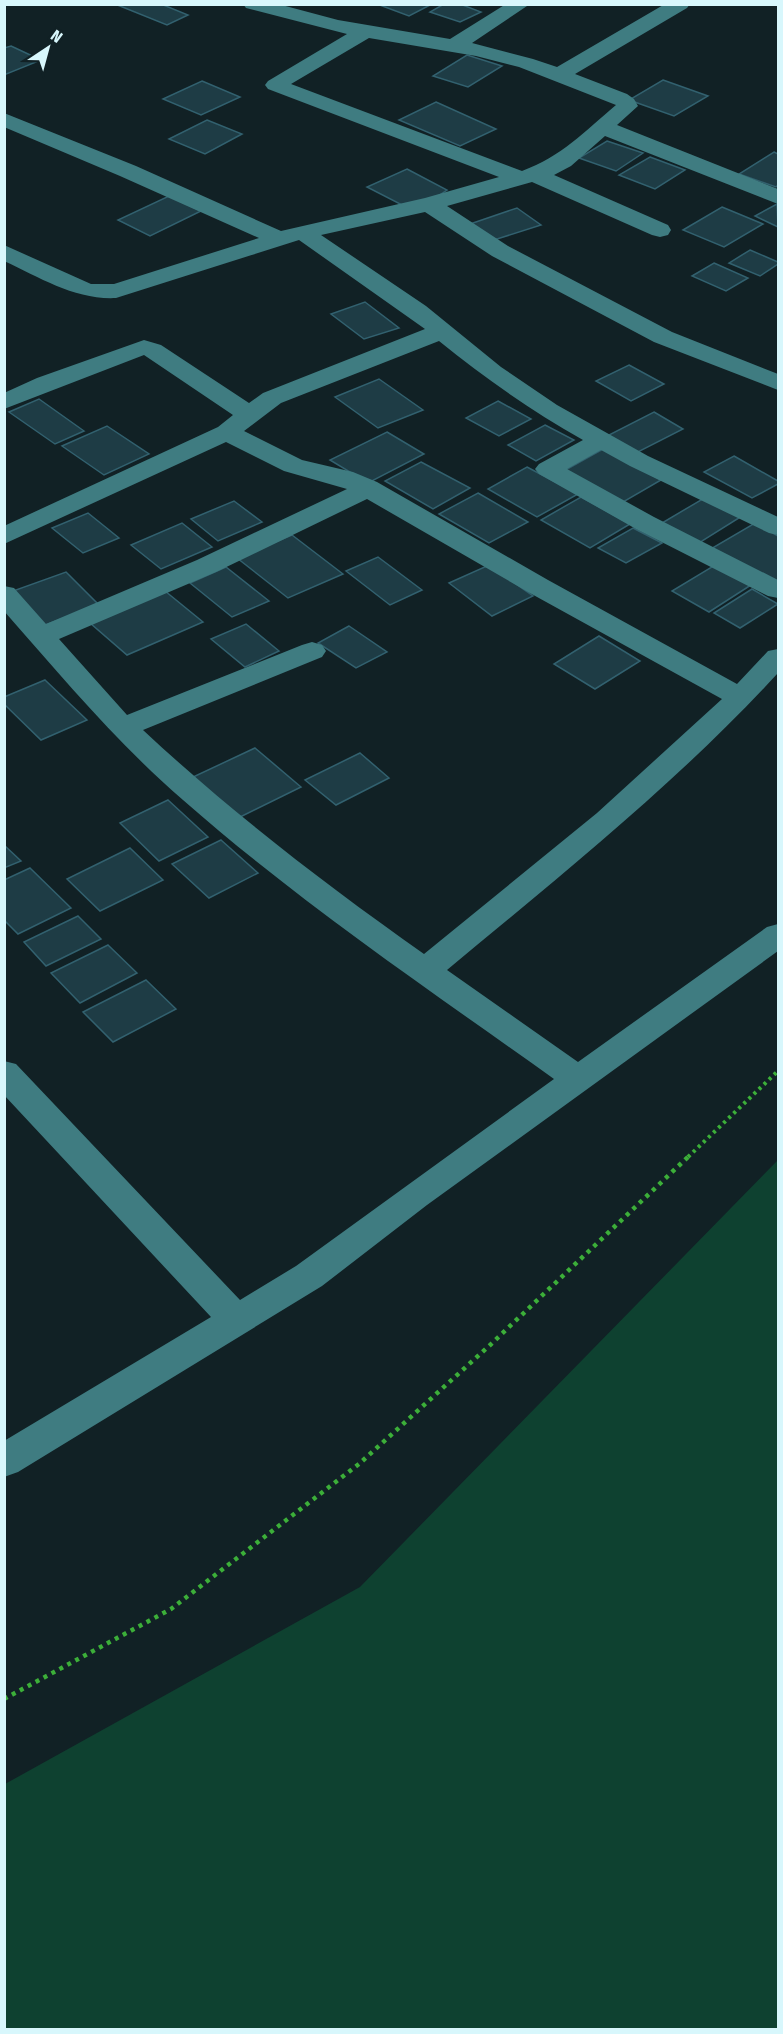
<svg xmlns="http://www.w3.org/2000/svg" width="783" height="2034" font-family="'Fira Sans Condensed',sans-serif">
<rect width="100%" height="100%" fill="#112125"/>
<polygon fill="#0e4130" points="778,1160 778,2029 5,2029 5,1784 360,1587"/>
<g fill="#1e3c45" stroke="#32616f" stroke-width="1.5">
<polygon points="115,4 161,4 188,15 167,25"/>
<polygon points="377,4 432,4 409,16"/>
<polygon points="444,4 460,4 481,12 460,22 430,12"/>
<polygon points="11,46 41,60 4,75 4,48"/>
<polygon points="467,55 502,66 468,87 433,76"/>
<polygon points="663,80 708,96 674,116 629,100"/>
<polygon points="202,81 240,97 201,115 163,99"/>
<polygon points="436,102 496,129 460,146 399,120"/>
<polygon points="207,120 242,134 205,154 169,139"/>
<polygon points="607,141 643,153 616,171 579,158"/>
<polygon points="774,152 778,154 778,185 776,187 739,174"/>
<polygon points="650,157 685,170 655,189 619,175"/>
<polygon points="407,169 447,190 435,198 402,205 367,187"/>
<polygon points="169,196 201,211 150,236 118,220"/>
<polygon points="777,204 778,227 755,216"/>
<polygon points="722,207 763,224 724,247 683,230"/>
<polygon points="517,208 541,225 494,240 470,224"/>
<polygon points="750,250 778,262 778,264 760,276 729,263"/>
<polygon points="714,263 748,278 726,291 692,276"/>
<polygon points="365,302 399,328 364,339 331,314"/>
<polygon points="629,365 664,384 631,401 596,381"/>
<polygon points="379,379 423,410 378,428 335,397"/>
<polygon points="39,399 84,431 55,444 9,412"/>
<polygon points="498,401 531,419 499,436 466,418"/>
<polygon points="654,412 683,429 634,454 605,437"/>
<polygon points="545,425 574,440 536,461 508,445"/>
<polygon points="107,426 149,454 104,475 62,446"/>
<polygon points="387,432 424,454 368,483 330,460"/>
<polygon points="603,449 661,480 618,505 560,473"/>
<polygon points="734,456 778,481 778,484 752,498 704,472"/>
<polygon points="421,462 470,488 433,509 385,481"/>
<polygon points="527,467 578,494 537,517 488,489"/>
<polygon points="478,493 528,522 489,543 439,514"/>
<polygon points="581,497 630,524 590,548 541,520"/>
<polygon points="706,497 742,516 699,543 662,523"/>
<polygon points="234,501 262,522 218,541 191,519"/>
<polygon points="88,513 119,538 83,553 52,528"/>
<polygon points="182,523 212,547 161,569 131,545"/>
<polygon points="755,523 778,536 778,588 709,550"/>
<polygon points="633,528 662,543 626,563 598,548"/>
<polygon points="292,535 343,574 288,598 237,558"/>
<polygon points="378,557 422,590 390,605 346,571"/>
<polygon points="489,565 533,596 492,616 449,583"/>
<polygon points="715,565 751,585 709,612 672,591"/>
<polygon points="226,567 269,601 232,617 190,583"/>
<polygon points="66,572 99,605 45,625 13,591"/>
<polygon points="752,589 778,604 740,628 714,613"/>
<polygon points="165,591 203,622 127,655 90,623"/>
<polygon points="246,624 279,651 245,667 211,639"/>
<polygon points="349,626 387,652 356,668 318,643"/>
<polygon points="599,636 640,661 595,689 554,664"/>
<polygon points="45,680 87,720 41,740 4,704 4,697"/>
<polygon points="255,748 301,787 236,819 191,778"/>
<polygon points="360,753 389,778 336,805 305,780"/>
<polygon points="168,800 208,837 159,861 120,823"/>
<polygon points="221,840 258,873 209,898 172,864"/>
<polygon points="4,845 21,861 4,868"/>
<polygon points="130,848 163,880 100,911 67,879"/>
<polygon points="30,868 71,908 18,934 4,920 4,880"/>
<polygon points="78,916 101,939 46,966 24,942"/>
<polygon points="108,945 137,973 80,1003 51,973"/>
<polygon points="146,980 176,1009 113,1042 83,1012"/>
</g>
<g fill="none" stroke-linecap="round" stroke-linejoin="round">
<polyline stroke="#3caf39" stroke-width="4" stroke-dasharray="3 4" stroke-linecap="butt" points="688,1157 778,1071"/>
<polyline stroke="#3caf39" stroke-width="4.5" stroke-dasharray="4 5" stroke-linecap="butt" points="4,1699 171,1609 359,1464 489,1346 690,1155"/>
<path fill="#3f7c81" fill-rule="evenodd" d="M243,4H278L338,20L450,39L506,4H530L472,43L533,59L557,67L665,4H690L687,8L575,74L627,94L634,99L638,106L617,125L778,189V204L605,136L571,166L554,175L668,225L671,230L668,235L660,237L652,235L532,182L447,206L508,246L672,332L778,374V390L654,342L492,256L425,212L321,235L426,306L501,367L557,405L648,456L778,517V535L769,533L630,466L601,450L567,469L654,517L778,580V598L768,596L636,529L539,474L535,469L539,464L583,440C531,411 485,378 439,341L281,403L244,431L302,460L353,472L377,482L548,580L737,684L768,651L778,649V673C678,782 561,875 447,970L578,1062L767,927L778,924V951L427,1205L322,1286L18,1472L4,1477V1441L211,1317L4,1095V1061L16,1064L240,1300L296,1266L554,1079C428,989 299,902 183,800C117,743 62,677 4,611V586L14,588L46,624L197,560L347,489L284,471L226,442L4,544V526L218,427L233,415L144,355L4,409V393L37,378L144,340L161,345L249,403L263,393L425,329L299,240L116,298C75,300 41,278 4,261V245L91,284H114L259,238L120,176L4,127V113L136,166L281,231L425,198L499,177L268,89L265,85L268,81L347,34L246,8ZM369,38L476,56L519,67L616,105C584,132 562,156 522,171L291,84ZM367,499L528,592L722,699L597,813L424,954C325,884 231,812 143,730L322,657L326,651L322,645L312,642L302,645L127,715L59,639L216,572Z"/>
</g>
<rect width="783" height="2034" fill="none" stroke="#d8f7fc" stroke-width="12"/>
<g transform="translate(48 48) rotate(36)" stroke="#112125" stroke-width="4.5" paint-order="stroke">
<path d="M0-4.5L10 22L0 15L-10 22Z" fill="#d8f7fc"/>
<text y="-9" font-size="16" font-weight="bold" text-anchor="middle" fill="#d8f7fc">N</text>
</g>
</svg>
